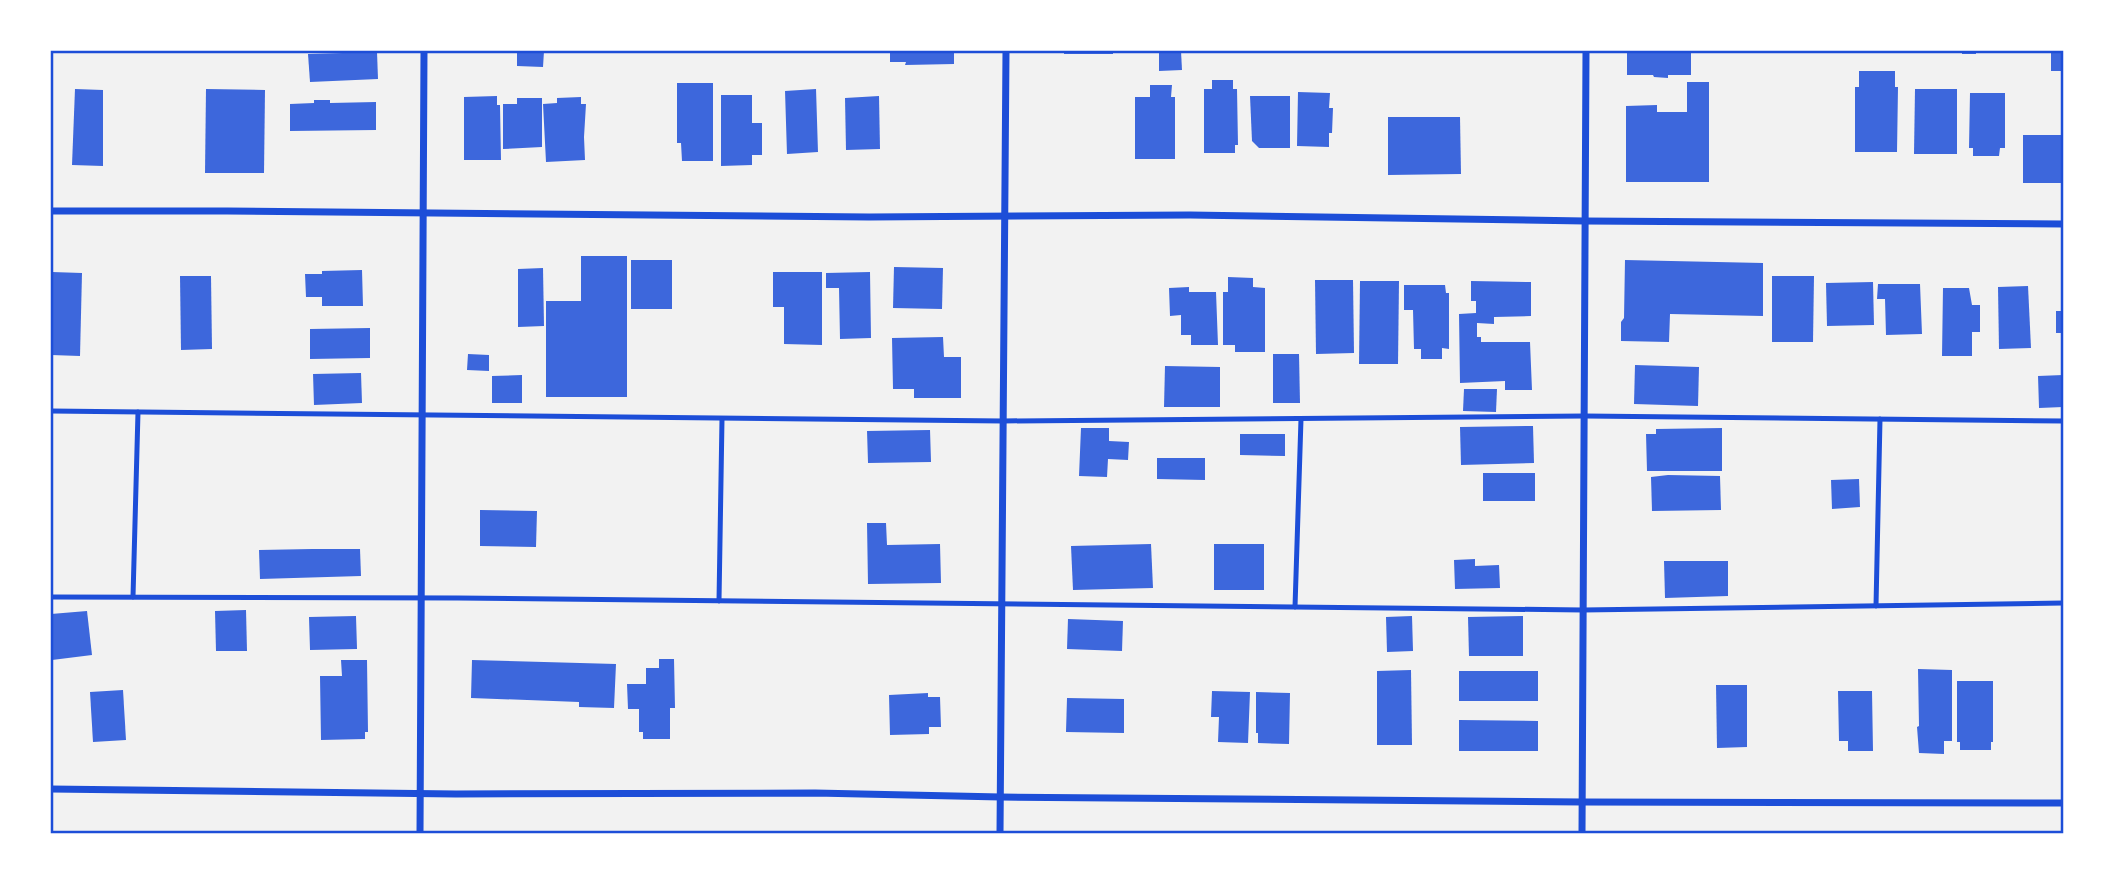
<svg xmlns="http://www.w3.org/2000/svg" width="2114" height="885" font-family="'PT Sans Narrow',sans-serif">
<rect width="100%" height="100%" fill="#f2f2f2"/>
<g fill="#3d67dc">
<polygon points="517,51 544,51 543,67 517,66"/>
<polygon points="890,51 954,51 954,64 905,65 906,62 890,62"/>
<rect x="1064" y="51" width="49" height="3"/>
<polygon points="1159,51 1181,51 1182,70 1159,71"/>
<polygon points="1627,51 1691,51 1691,75 1668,75 1668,78 1654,77 1653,75 1627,75"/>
<rect x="1962" y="51" width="14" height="3"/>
<rect x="2051" y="51" width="12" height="20"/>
<polygon points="377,52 378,79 310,82 308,54"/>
<polygon points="1859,71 1895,71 1895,87 1898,87 1897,152 1855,152 1855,87 1859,87"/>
<polygon points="1212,80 1233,80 1233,89 1237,89 1238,145 1235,145 1235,153 1204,153 1204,89 1212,89"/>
<polygon points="1687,82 1709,82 1709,182 1626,182 1626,106 1657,105 1657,112 1687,112"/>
<polygon points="677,83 713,83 713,161 682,161 681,143 677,143"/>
<polygon points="1150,85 1172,85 1171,97 1175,97 1175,159 1135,159 1135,97 1150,97"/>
<polygon points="75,89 103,90 103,166 72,165"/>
<polygon points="206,89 265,90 264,173 205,173"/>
<polygon points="816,89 818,152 787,154 785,91"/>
<polygon points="1915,89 1957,89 1957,154 1914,154"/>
<polygon points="1298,92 1330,93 1329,108 1333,108 1332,133 1329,133 1329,147 1297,146"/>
<polygon points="1970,93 2005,93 2005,148 2000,148 1999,156 1973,156 1973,148 1969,148"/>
<polygon points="721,95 752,95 752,123 762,123 762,155 752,155 752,165 721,166"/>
<polygon points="497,96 497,105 500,105 501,160 464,160 464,97"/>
<polygon points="879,96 880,149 846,150 845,98"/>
<polygon points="1250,96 1290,96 1290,148 1259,148 1252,141"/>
<polygon points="581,97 581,104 586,104 584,137 585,160 546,162 543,104 557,103 557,98"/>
<polygon points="517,98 542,98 542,147 503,149 503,104 517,104"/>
<polygon points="314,100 330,100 330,103 376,102 376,130 290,131 290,104 314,103"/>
<polygon points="1388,117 1460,117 1461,174 1388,175"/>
<rect x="2023" y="135" width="40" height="48"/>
<polygon points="581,256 627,256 627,397 546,397 546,301 581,301"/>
<rect x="631" y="260" width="41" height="49"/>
<polygon points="1625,260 1763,263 1763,316 1670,314 1669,342 1621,341 1621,322 1624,318"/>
<polygon points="894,267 943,268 942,309 893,308"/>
<polygon points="543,268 544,326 518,327 518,269"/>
<polygon points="362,270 363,306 322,306 322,297 306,297 305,274 322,274 322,271"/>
<polygon points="52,272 82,273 80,356 51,355"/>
<polygon points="773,272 822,272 822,345 784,344 784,307 773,307"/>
<polygon points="870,272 871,338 840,339 839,288 826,288 826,273"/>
<polygon points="180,276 211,276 212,349 181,350"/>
<polygon points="1772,276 1814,276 1813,342 1772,342"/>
<polygon points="1228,277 1253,278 1253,287 1265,288 1265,352 1235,352 1235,345 1223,345 1223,292 1228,292"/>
<polygon points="1315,280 1353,280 1354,353 1316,354"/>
<polygon points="1360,281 1399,281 1398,364 1359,364"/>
<polygon points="1471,281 1531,282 1531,316 1494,317 1494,324 1477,323 1477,337 1481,337 1481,342 1530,342 1532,390 1505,390 1505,381 1460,383 1459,314 1476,313 1476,301 1471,301"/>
<polygon points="1873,282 1874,325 1827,326 1826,283"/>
<polygon points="1878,284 1920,284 1922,334 1886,335 1885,299 1877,299"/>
<polygon points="1404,285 1445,285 1446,293 1449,293 1449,349 1442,348 1442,359 1421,359 1421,349 1414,349 1413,310 1404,310"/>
<polygon points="2028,286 2031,348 1999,349 1998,287"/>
<polygon points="1189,287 1189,292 1216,292 1218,345 1191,345 1191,335 1181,335 1181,315 1170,316 1169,288"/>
<polygon points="1943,288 1969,288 1972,305 1980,305 1980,332 1972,332 1972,356 1942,356"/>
<rect x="2056" y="311" width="7" height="22"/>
<polygon points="370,328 370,358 310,359 310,329"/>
<polygon points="943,337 944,357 961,357 961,398 914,398 914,389 893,389 892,338"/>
<polygon points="468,354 489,355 489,371 467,370"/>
<polygon points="1273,354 1299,354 1300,403 1273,403"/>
<polygon points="1635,365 1699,367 1698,406 1634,404"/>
<polygon points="1165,366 1220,367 1220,407 1164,407"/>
<polygon points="361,373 362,403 314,405 313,374"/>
<polygon points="522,375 522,403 492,403 492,376"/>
<polygon points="2063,375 2063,407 2039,408 2038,376"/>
<polygon points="1464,389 1497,389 1496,412 1463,411"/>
<polygon points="1533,426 1534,463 1461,465 1460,427"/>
<polygon points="1081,428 1109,428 1109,441 1129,442 1128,460 1108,459 1107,477 1079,476"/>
<polygon points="1722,428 1722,471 1647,471 1646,434 1656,434 1656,429"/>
<polygon points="930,430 931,462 868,463 867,431"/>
<polygon points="1240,434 1285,434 1285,456 1240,455"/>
<polygon points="1157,458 1205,458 1205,480 1157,479"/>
<rect x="1483" y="473" width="52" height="28"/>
<polygon points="1668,475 1720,476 1721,510 1652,511 1651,477"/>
<polygon points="1859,479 1860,507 1832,509 1831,480"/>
<polygon points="480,510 537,511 536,547 480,546"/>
<polygon points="867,523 886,523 887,545 940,544 941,583 868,584"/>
<polygon points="1151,544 1153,588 1073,590 1071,546"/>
<rect x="1214" y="544" width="50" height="46"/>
<polygon points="312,549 360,549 361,576 260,579 259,550"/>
<polygon points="1475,559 1475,566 1499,565 1500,588 1455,589 1454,560"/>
<polygon points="1664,561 1728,561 1728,596 1665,598"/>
<polygon points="246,610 247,651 216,651 215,611"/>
<polygon points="87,611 92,655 52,660 51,614"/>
<polygon points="356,616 357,649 310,650 309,617"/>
<polygon points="1412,616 1413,651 1387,652 1386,617"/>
<polygon points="1523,616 1523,656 1469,656 1468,617"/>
<polygon points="1068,619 1123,621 1122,651 1067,649"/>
<polygon points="659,659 674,659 675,708 670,708 670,739 643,739 643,732 639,732 639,709 628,709 627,684 646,684 646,668 659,668"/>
<polygon points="341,660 367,660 368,732 365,732 365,739 321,740 320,676 342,676"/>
<polygon points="472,660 616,664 614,708 579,707 579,702 471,698"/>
<polygon points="1918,669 1952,670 1952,741 1944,741 1944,754 1919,753 1917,727 1919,726"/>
<polygon points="1411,670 1412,745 1377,745 1377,671"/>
<rect x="1459" y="671" width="79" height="30"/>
<polygon points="1957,681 1993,681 1993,742 1991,742 1991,750 1960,750 1960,742 1957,742"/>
<polygon points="1716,685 1747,685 1747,747 1717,748"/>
<polygon points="123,690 126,740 93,742 90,692"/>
<polygon points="1212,691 1250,692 1248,743 1218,742 1219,717 1211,717"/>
<polygon points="1838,691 1872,691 1873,751 1848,751 1848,741 1839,741"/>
<polygon points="1256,692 1290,693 1289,744 1258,743 1258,733 1256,733"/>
<polygon points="928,693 928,697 940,697 941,727 929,727 929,734 890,735 889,695"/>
<polygon points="1067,698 1124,699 1124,733 1066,732"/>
<polygon points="1459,720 1538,721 1538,751 1459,751"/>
</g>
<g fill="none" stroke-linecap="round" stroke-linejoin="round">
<g stroke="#1d4ed8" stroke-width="5">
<polyline points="51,411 1003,421 1585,416 2063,421"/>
<polyline points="51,597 458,598 1583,610 2063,603"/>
<polyline points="133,597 138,412"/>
<polyline points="719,601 722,419"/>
<polyline points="1876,606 1880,419"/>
<polyline points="1295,607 1301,419"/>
</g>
<g stroke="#1d4ed8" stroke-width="7">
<polyline points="51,211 227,211 869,217 1190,215 1585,221 2063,224"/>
<polyline points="51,789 456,794 815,793 1001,797 1582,802 2063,803"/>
<polyline points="420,834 424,51"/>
<polyline points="1000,834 1006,51"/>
<polyline points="1582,834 1586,51"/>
</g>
</g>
<rect width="2114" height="885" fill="none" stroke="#ffffff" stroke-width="105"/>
<rect x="52" y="52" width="2010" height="780" fill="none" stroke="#1d4ed8" stroke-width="2.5"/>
</svg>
